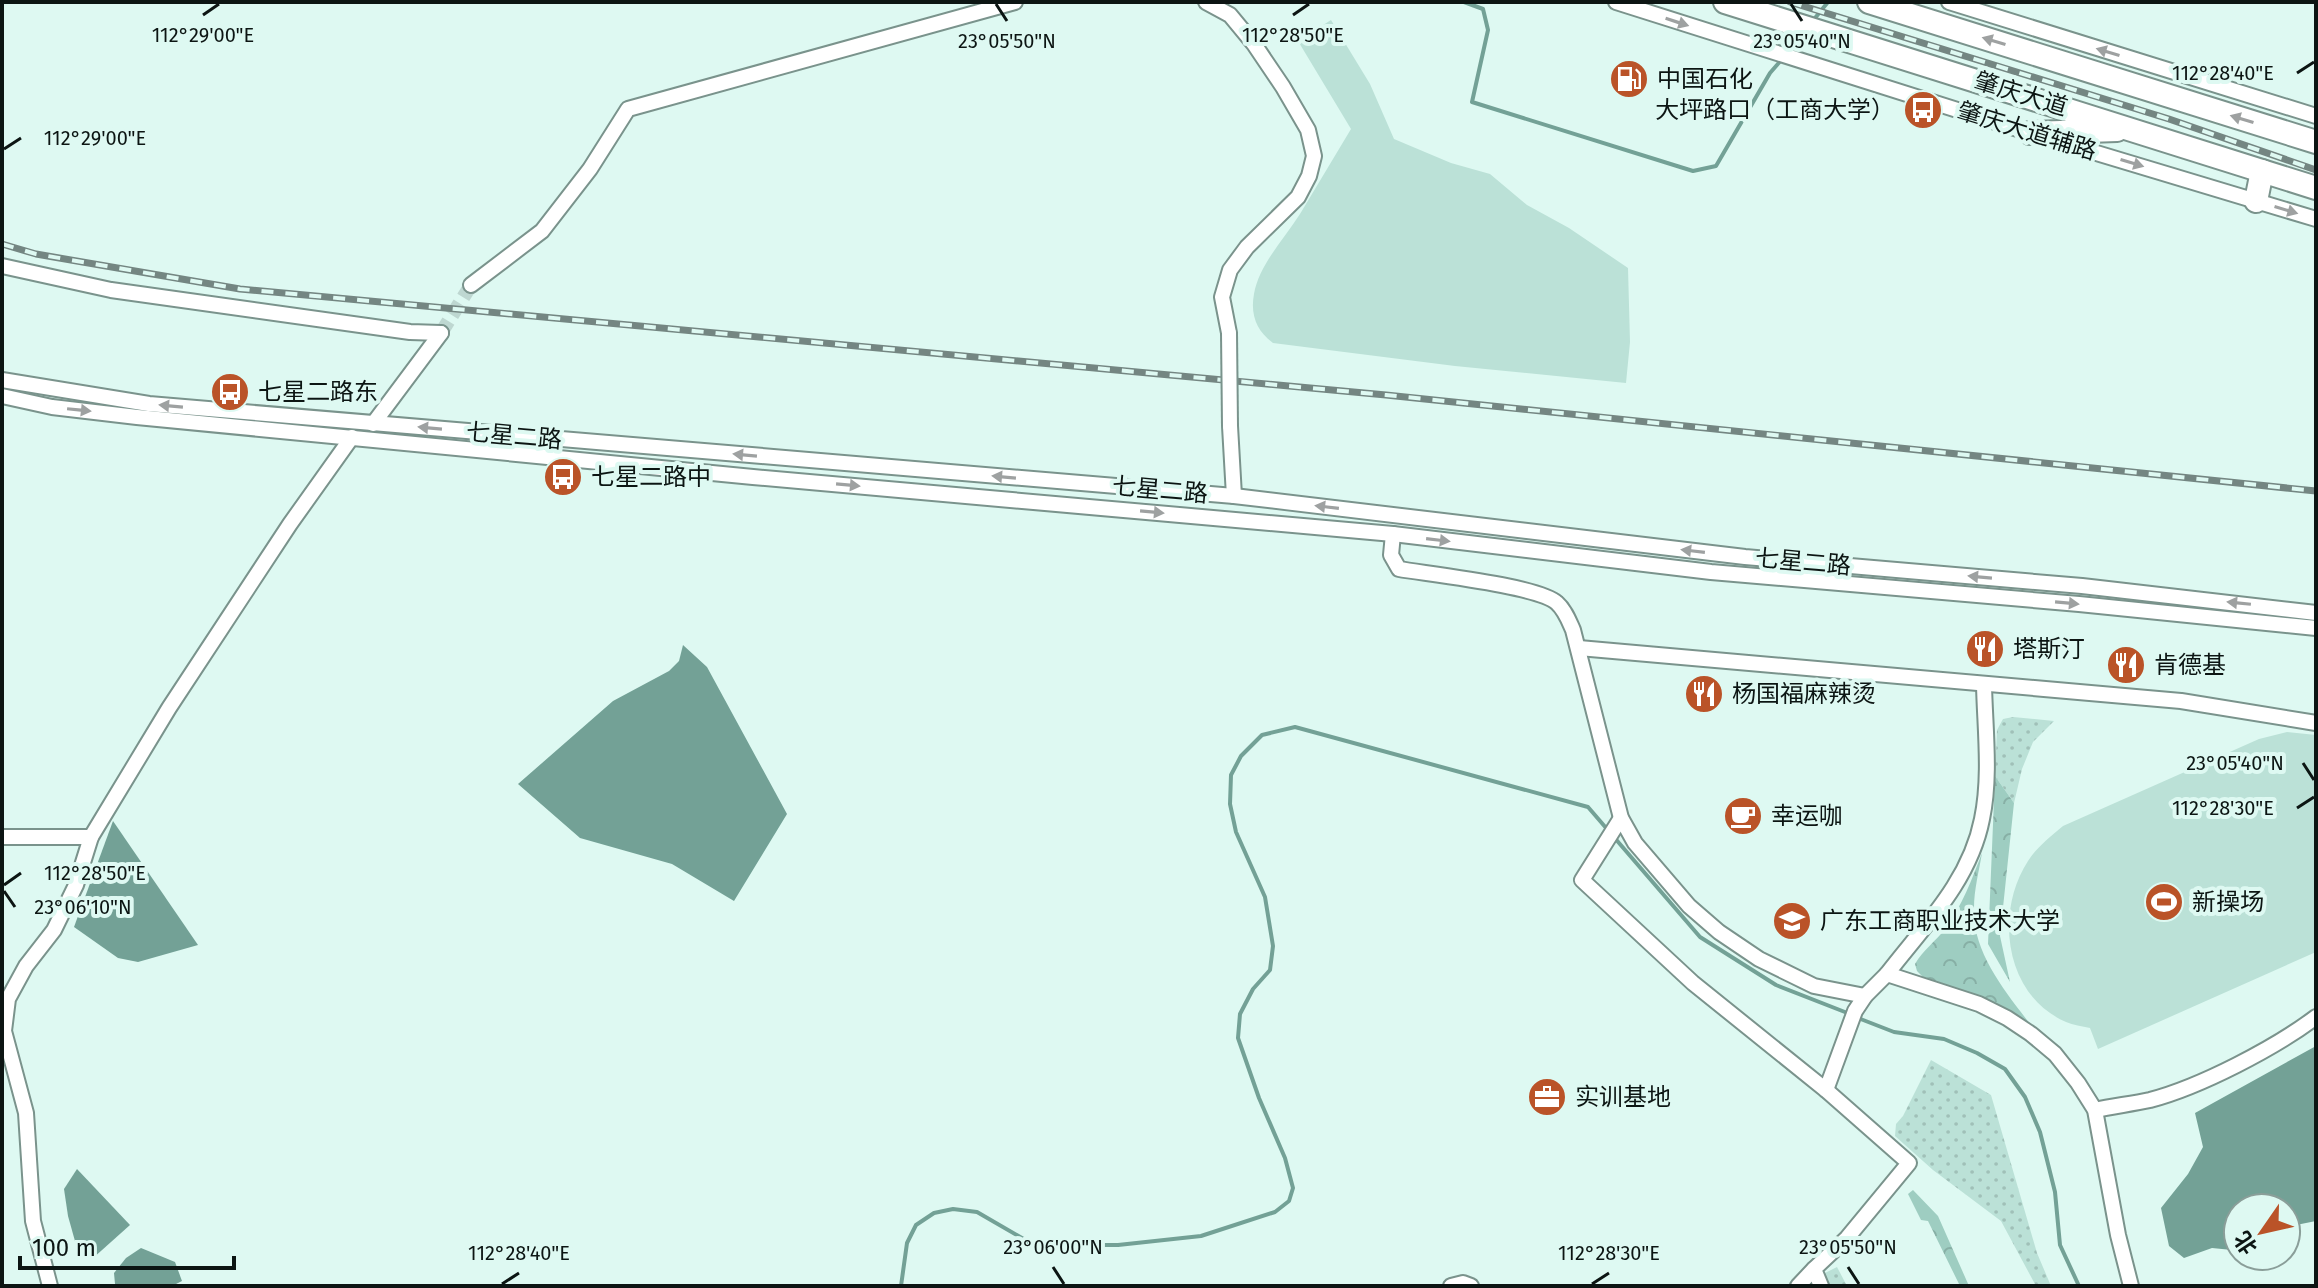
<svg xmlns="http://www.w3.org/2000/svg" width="2318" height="1288" font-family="'Fira Sans','Noto Sans SC',sans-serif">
<defs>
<pattern id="green-dots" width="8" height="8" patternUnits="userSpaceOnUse" patternTransform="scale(2)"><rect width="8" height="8" fill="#bbe1d7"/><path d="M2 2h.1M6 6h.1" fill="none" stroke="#a0c0b8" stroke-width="1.8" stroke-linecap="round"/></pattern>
<pattern id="forest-crowns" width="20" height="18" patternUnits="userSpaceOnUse" patternTransform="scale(2)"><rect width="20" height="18" fill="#9ecdc1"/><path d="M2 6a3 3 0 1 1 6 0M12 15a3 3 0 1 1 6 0" fill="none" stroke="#87afa5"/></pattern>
</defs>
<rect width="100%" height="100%" fill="#def9f2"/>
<g fill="url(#green-dots)">
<polygon points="2013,717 2054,721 2033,742 2022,769 2014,803 1995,776 1997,730 2003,719"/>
<polygon points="1931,1060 1991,1095 2037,1253 2051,1286 2036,1286 2001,1221 1933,1170 1895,1136 1896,1124 1903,1116"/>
<polygon points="1837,1267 1847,1286 1829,1286 1823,1274"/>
</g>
<g fill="url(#forest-crowns)">
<polygon points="1995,776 2014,803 2000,936 2010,982 1988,944"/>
<path d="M1982,853C1979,871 1974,890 1974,908C1972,952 2005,991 2030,1024L1991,1001L1926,980L1917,971L1915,964C1923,950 1935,942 1945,929C1962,906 1972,879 1982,853Z"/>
<polygon points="1913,1190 1938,1216 1969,1286 1960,1286 1928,1221 1921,1220 1908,1194"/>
</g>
<g fill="#bbe1d7">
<path d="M1331,20L1370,84L1394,139L1451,163L1490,174L1527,205L1569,228L1628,268L1630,342L1626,383L1455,366L1273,343C1257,331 1250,315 1254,294C1259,265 1284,239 1300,214C1317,186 1334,157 1351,129L1298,41Z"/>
<path d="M2287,732L2316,735V952L2098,1049L2090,1028C2082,1026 2073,1025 2066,1022C2005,996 1994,913 2028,861C2037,847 2050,837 2063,826L2259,739Z"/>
</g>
<g fill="#73a196">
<polygon points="683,645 707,667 787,814 734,901 672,864 580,838 518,784 613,701 669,671 679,661"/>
<polygon points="113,821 198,945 138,962 118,958 74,927"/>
<polygon points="2316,1046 2316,1221 2286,1227 2286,1208 2238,1208 2238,1248 2232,1250 2212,1248 2184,1258 2169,1246 2161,1208 2188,1174 2203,1147 2195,1113"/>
<polygon points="77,1169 130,1225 92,1259 80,1259 68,1216 64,1189"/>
<polygon points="141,1248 175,1262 182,1281 172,1286 120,1286 115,1284 114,1273 126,1258"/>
</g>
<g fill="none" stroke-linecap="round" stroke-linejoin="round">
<g stroke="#73a196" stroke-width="4">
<polyline points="1464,2 1483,9 1488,30 1472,102 1693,171 1716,166 1770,73 1783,58"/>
<polyline points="1811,23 1828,2"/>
<polyline points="1788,51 1803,33"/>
<polyline points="1858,1018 1894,1032 1944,1039 1977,1053 2005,1069 2025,1097 2040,1132 2055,1192 2060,1245 2079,1286"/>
<polyline points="901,1286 907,1243 916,1225 934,1213 953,1209 977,1212 1034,1245 1118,1245 1201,1236 1275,1212 1289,1201 1293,1188 1285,1158 1259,1098 1238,1038 1240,1014 1253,989 1270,970 1273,946 1265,897 1236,832 1230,804 1231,775 1241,756 1262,735 1295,727 1588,807 1700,937 1776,985 1850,1014"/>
</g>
<polyline stroke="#bed7d1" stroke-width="14" stroke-dasharray="14 7" stroke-linecap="butt" points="441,333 471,285"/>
<defs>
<g id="minor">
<polyline points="1206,2 1230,15 1254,44 1283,87 1308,130 1314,156 1309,176 1298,197 1247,247 1230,270 1222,297 1229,333"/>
<polyline points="1616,2 2030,133 2316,219"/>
<polyline points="1949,2 2316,116"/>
<polyline points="2,266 111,290 410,332 441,333"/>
<polyline points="471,285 542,231 590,169 628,109 1015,2"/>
<polyline points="2,380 149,404 1234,496 1745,557 2082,586 2316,613"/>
<polyline points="2,396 52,407 137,417 753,477 1393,534 1711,572 2079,604 2316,628"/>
<polyline points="373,424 441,333"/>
<polyline points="1230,426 1234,496"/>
<path d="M1393,534L1391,555L1399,569C1428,574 1539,586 1557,603C1565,610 1569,621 1573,630L1621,818L1635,843L1689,906L1719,932L1759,959L1814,986L1865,996"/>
<polyline points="1579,648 2181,701 2316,723"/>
<polyline points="1621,818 1582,880 1693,983 1826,1090 1909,1163 1847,1238 1814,1269 1821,1286"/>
<polyline points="2,837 91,837"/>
<path d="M1887,974C1924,926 1970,881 1982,819C1991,776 1985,729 1984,685"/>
<polyline points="1826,1090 1855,1011 1865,996 1887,974 1979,1004 2007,1018 2031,1034 2055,1054 2078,1083 2095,1110 2118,1235 2131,1286"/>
<path d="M2095,1110C2113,1106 2132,1104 2150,1100C2200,1087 2275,1048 2316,1017"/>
<polyline points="50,1286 33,1221 26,1113 4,1031 8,999 26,966 54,930 76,885 91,837 169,708 290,524 352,437"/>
<polyline points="1451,1286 1463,1283 1471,1286"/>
<polyline points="1798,1286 1814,1269"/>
</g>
<g id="highway">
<polyline points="1725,2 2316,188"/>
<polyline points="1869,2 2316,142"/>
<polyline points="2030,133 2117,130"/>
<polyline points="2256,201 2262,171"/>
</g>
</defs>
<use href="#minor" stroke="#7a938c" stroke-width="18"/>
<use href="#highway" stroke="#7a938c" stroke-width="26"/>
<use href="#minor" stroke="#fff" stroke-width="14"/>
<use href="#highway" stroke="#fff" stroke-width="22"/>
<defs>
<g id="rail">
<polyline points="1790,2 2169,119 2316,170"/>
<polyline points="2,244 36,254 240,289 1386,395 2316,491"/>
</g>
</defs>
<use href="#rail" stroke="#748682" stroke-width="7"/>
<use href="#rail" stroke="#def9f2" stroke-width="4" stroke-dasharray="12" stroke-linecap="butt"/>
<defs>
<polyline id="minor-bridge" points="1229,333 1230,426"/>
</defs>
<use href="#minor-bridge" stroke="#7a938c" stroke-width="18" stroke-linecap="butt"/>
<use href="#minor-bridge" stroke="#fff" stroke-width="14"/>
</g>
<defs><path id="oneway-solid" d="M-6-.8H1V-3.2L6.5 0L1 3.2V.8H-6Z" transform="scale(2)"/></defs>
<g fill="#9ea1a1">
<use href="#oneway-solid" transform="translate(1677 22) rotate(18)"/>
<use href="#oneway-solid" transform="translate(1994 41) rotate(-163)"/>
<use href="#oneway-solid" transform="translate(2108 52) rotate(-163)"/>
<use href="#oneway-solid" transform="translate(2242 119) rotate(-163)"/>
<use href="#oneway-solid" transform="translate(2132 163) rotate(17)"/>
<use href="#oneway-solid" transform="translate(2286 210) rotate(17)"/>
<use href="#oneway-solid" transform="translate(171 406) rotate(-175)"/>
<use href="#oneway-solid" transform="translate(79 410) rotate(6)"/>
<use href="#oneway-solid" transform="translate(430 428) rotate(-175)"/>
<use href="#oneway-solid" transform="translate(745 455) rotate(-175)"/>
<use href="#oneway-solid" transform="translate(1004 477) rotate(-175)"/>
<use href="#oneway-solid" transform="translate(848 485) rotate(5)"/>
<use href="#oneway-solid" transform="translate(1327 507) rotate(-173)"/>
<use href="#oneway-solid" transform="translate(1152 512) rotate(5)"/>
<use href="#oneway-solid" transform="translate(1438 540) rotate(7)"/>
<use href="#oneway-solid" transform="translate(1693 551) rotate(-173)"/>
<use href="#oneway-solid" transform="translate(1980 577) rotate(-175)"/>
<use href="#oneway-solid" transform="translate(2067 603) rotate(5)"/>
<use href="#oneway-solid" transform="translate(2239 603) rotate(-174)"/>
</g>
<path fill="none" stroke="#0c1513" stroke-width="3" d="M996,4L1007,21M1791,4L1802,21M203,15L219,4M1293,15L1309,4M2297,73L2314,62M4,149L21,138M2303,763L2314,780M2297,808L2314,797M4,885L21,873M4,891L15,907M1053,1267L1064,1284M1848,1267L1859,1284M502,1284L519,1273M1592,1284L1609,1273"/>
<defs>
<symbol id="fuel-disc" viewBox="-11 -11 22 22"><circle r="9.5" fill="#ba5328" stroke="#def9f2"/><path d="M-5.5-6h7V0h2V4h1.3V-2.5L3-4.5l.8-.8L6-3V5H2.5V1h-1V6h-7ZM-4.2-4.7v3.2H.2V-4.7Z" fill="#fff"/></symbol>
<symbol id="bus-disc" viewBox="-11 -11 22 22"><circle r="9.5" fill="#ba5328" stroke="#def9f2"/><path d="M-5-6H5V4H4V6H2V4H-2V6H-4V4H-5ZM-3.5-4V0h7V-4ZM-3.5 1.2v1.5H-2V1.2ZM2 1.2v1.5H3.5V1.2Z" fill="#fff"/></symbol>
<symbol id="restaurant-disc" viewBox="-11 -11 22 22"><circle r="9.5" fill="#ba5328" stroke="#def9f2"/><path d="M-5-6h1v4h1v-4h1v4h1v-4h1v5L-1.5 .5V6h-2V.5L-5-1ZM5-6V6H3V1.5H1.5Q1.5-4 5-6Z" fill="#fff"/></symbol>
<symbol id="cafe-disc" viewBox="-11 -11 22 22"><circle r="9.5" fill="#ba5328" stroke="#def9f2"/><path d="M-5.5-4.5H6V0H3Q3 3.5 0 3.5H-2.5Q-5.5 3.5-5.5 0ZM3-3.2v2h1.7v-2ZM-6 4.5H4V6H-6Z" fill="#fff"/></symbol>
<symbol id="stadium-disc" viewBox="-11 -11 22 22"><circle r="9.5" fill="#ba5328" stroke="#def9f2"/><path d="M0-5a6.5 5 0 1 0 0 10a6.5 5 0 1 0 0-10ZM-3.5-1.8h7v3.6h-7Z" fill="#fff"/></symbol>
<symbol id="university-disc" viewBox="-11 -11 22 22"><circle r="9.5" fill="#ba5328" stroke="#def9f2"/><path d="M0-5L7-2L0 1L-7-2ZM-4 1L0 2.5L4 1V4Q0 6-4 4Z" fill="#fff"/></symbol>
<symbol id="office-disc" viewBox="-11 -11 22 22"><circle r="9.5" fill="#ba5328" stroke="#def9f2"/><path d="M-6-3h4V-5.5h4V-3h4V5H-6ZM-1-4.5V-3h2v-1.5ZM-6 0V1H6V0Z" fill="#fff"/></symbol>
</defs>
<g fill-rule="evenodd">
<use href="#fuel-disc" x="1607" y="57" width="44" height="44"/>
<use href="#bus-disc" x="1901" y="88" width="44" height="44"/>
<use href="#bus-disc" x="208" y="370" width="44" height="44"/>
<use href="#bus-disc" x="541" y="455" width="44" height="44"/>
<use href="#restaurant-disc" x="1963" y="627" width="44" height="44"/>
<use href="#restaurant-disc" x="2104" y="643" width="44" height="44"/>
<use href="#restaurant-disc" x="1682" y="672" width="44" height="44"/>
<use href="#cafe-disc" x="1721" y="794" width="44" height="44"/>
<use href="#stadium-disc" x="2142" y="880" width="44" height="44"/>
<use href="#university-disc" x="1770" y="899" width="44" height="44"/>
<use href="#office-disc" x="1525" y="1075" width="44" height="44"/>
</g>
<g text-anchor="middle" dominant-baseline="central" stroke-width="8" stroke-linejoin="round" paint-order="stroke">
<g font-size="24" fill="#0c1513" stroke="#def9f2" text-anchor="start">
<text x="1657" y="79">中国石化</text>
<text x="1895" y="110" text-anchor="end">大坪路口（工商大学）</text>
<text x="258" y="392">七星二路东</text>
<text x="591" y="477">七星二路中</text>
<text x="2013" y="649">塔斯汀</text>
<text x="2154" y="665">肯德基</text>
<text x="1732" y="694">杨国福麻辣烫</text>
<text x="1771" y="816">幸运咖</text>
<text x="2192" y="902">新操场</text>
<text x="1820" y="921">广东工商职业技术大学</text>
<text x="1575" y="1097">实训基地</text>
</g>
<g font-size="24" fill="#0c1513" stroke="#def9f2">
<text transform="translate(2021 94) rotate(17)">肇庆大道</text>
<text transform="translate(2027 131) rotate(17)">肇庆大道辅路</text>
<text transform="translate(514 436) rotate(5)">七星二路</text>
<text transform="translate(1160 490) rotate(5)">七星二路</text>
<text transform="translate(1803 562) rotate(5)">七星二路</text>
</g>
</g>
<g font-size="20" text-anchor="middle" fill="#0c1513" stroke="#def9f2" stroke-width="8" stroke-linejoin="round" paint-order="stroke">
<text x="203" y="42">112°29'00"E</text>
<text x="1293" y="42">112°28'50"E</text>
<text x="1007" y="48">23°05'50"N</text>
<text x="1802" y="48">23°05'40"N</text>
<text x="2223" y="80">112°28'40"E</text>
<text x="95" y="145">112°29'00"E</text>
<text x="2235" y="770">23°05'40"N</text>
<text x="2223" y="815">112°28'30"E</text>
<text x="95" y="880">112°28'50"E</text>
<text x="83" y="914">23°06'10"N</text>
<text x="1053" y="1254">23°06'00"N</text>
<text x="1848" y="1254">23°05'50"N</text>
<text x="519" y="1260">112°28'40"E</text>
<text x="1609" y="1260">112°28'30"E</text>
</g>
<rect width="2318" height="1288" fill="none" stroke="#0c1513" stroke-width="8"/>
<g transform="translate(2262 1232) rotate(236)"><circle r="38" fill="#def9f2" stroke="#8a9e99" stroke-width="2"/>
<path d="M0-6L14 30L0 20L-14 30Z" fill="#ba5328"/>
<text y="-12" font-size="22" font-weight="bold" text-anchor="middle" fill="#0c1513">北</text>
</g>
<path d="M20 1256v12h214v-12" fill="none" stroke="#0c1513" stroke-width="4"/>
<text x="32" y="1256" font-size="24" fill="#0c1513" stroke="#def9f2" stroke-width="6" paint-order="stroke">100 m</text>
</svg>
